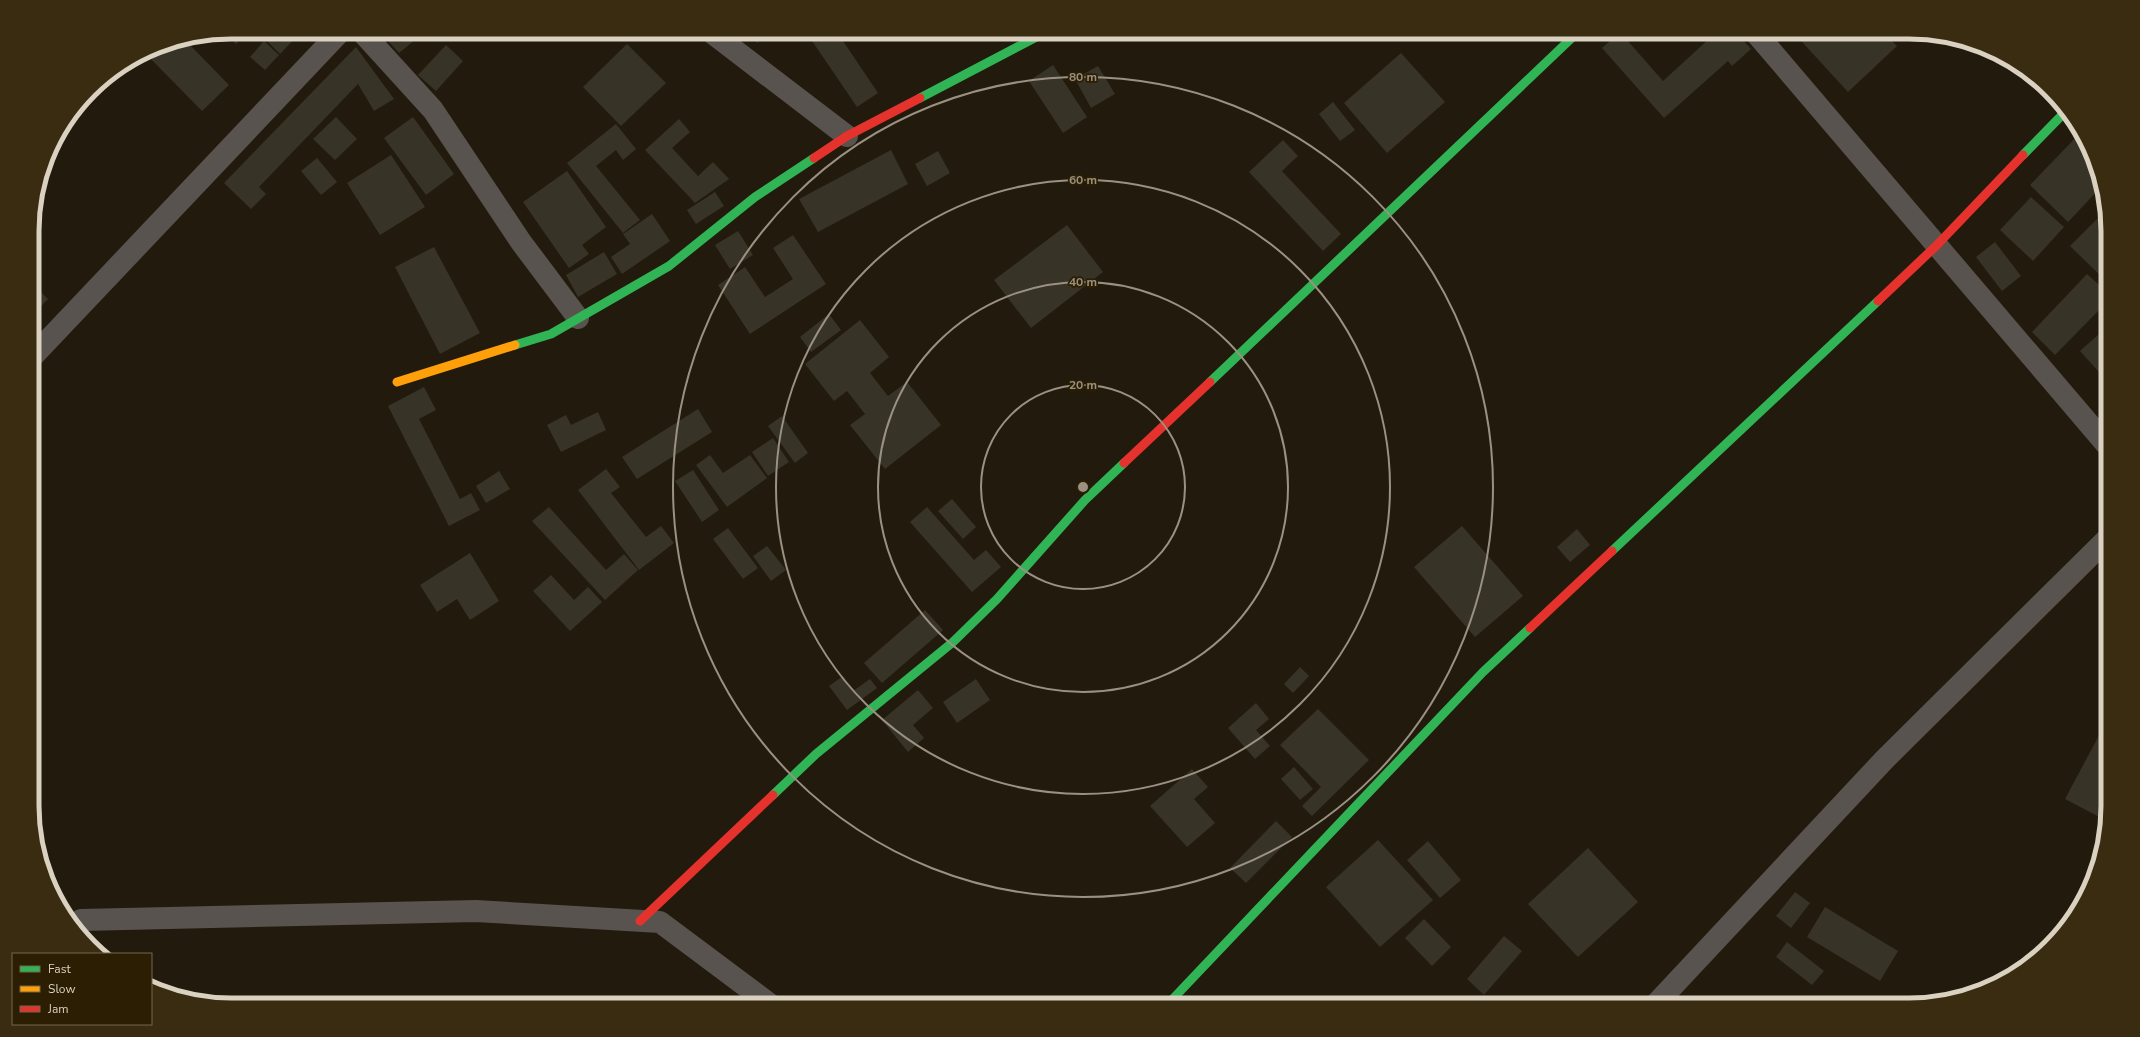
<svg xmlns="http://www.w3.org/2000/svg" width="2140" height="1037" font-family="'Nunito Sans',sans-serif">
<rect width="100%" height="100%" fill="#221a0c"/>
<g fill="#373327">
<polygon points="231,32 250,32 236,44 226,33"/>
<polygon points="266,32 301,32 280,54 262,36"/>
<polygon points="380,32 411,32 416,39 399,53"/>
<polygon points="741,32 766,32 758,43"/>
<polygon points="806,32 837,32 878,93 857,107"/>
<polygon points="1620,32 1663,81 1710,38 1705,32 1736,32 1751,49 1732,66 1728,61 1664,118 1602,48"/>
<polygon points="1793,32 1883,32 1897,46 1848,92"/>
<polygon points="186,41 229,85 202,111 147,55 155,47"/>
<polygon points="264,41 279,55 265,70 250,57"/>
<polygon points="627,44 666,83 621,126 583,87"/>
<polygon points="446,45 463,61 436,91 418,75"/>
<polygon points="356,47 394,99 374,111 358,84 259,187 266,194 251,209 224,183"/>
<polygon points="1401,53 1445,102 1387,153 1344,103"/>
<polygon points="1053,65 1087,117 1063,133 1029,81"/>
<polygon points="1098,66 1115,94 1091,108 1075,79"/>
<polygon points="1333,102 1355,130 1340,141 1319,114"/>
<polygon points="336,117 357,139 335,160 313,139"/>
<polygon points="413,117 454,174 426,195 384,138"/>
<polygon points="679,119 690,132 672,148 698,176 713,162 729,179 695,203 645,150"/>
<polygon points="616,124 636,149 623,160 616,150 596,166 640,220 623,233 567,163"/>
<polygon points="2078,135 2087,144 2093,155 2101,187 2068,222 2030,185"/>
<polygon points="1283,140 1298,156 1282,171 1341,234 1323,251 1249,172"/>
<polygon points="891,150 908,184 818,232 799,199"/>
<polygon points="938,151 950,173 927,186 915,164"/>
<polygon points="391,155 425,207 380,235 347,183"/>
<polygon points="317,158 337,182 321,195 301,171"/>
<polygon points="567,171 606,227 582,245 589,254 569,268 523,202"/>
<polygon points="715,192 724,206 696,224 687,210"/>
<polygon points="2031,197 2064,227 2033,261 2000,230"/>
<polygon points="2106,210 2106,264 2107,282 2070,246"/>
<polygon points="652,214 670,241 622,274 611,257 630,244 623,234"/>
<polygon points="1067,225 1103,272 1031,328 994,280"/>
<polygon points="738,231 753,255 730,269 715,245"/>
<polygon points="793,235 826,284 750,334 718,285 745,267 765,297 793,279 773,248"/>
<polygon points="1995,242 2021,276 2002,291 1976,257"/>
<polygon points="434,247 480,333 440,354 395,267"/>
<polygon points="604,252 617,274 578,297 566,275"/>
<polygon points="2087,274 2107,292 2107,302 2055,355 2032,332"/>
<polygon points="33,284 48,299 33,315"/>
<polygon points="829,314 841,330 811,352 800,337"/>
<polygon points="860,320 889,357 870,373 888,396 907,382 941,425 885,469 850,425 865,414 847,391 834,401 805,364"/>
<polygon points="2107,327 2107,381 2080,351"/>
<polygon points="424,387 436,410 419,419 460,499 471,493 480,510 449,526 388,406"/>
<polygon points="698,409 712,432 637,479 622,457"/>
<polygon points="598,412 606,430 561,452 547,425 566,415 571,425"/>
<polygon points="782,416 808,453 795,463 768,426"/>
<polygon points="773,438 789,462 768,476 752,452"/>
<polygon points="710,455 723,473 750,455 767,478 727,507 696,465"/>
<polygon points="606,469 620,487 611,493 646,537 661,526 674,543 639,570 578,490"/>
<polygon points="693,470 719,510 702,522 675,481"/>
<polygon points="499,471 510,489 486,503 476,486"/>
<polygon points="952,499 976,527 963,539 938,511"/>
<polygon points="549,507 606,570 624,554 638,570 605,600 532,521"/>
<polygon points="927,507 974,560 986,550 1001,567 972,592 910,522"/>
<polygon points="1462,526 1523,596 1475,637 1414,567"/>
<polygon points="728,528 758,568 743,579 713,539"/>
<polygon points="1577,529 1590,545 1570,562 1557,547"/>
<polygon points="767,546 786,570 771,581 753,556"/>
<polygon points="470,553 499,601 470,620 457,599 437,612 420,585"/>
<polygon points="551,575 574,600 588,587 602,602 570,631 533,591"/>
<polygon points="925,610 943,630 882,683 864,663"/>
<polygon points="1300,667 1309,676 1293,693 1284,684"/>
<polygon points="843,676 853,691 870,679 877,688 847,710 829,686"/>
<polygon points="976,679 990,700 957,723 943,702"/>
<polygon points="918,690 933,708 913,725 924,738 908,752 882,720"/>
<polygon points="1256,703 1269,719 1256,730 1270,746 1255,759 1228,728"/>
<polygon points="1318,709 1369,760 1312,816 1302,806 1321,787 1280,745"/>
<polygon points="2104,726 2108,728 2107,821 2065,799"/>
<polygon points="1294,767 1313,789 1300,800 1281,779"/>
<polygon points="1192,769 1208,787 1194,799 1215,823 1187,847 1150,806"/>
<polygon points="1276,821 1292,837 1246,883 1230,868"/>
<polygon points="1378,840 1433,900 1380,947 1326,887"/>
<polygon points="1428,841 1461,880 1440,898 1407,860"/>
<polygon points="1588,848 1638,902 1578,957 1528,904"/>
<polygon points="1795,892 1810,903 1791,928 1776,916"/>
<polygon points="1825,907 1898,951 1880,981 1807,937"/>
<polygon points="1424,919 1451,947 1432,966 1405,938"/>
<polygon points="1504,936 1522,951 1484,995 1467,979"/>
<polygon points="1787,942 1824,971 1812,985 1776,957"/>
<polygon points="1957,989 1968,995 1952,999"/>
</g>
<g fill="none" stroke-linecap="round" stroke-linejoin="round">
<g stroke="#58534f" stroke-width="22">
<polyline points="362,32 433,110 521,242 578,318"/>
<polyline points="711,32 847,136"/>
<polyline points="1755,32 2107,445"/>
<polyline points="33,356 340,32"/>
<polyline points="81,920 476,911 660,922 771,1005"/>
<polyline points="1655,1005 1885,759 2107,539"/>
</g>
<g stroke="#30b455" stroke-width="9">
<polyline points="920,98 1046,32"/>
<polyline points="2023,155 2066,111"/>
<polyline points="515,345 551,334 669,266 755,197 814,158"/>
<polyline points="1210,382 1578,32"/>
<polyline points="1612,551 1878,301"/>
<polyline points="773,795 816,754 953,642 997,599 1085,500 1124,463"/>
<polyline points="1167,1005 1483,672 1530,628"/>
</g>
<polyline stroke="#ff9f0a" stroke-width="9" points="397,382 515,345"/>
<g stroke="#e5322d" stroke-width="9">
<polyline points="814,158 847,136 920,98"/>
<polyline points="1878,301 1937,245 2023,155"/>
<polyline points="1124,463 1210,382"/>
<polyline points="1530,628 1612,551"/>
<polyline points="640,921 773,795"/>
</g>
</g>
<g fill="none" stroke="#9a9182" stroke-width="2">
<circle cx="1083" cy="487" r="102"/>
<circle cx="1083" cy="487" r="205"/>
<circle cx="1083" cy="487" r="307"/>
<circle cx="1083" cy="487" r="410"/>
</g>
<path d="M0 0H2140V1037H0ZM231 39H1909A192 192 0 0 1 2101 231V806A192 192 0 0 1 1909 998H231A192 192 0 0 1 39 806V231A192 192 0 0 1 231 39Z" fill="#3a2c11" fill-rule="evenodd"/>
<path fill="none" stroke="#dad1c1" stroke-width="5" d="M231 39H1909A192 192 0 0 1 2101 231V806A192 192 0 0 1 1909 998H231A192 192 0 0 1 39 806V231A192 192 0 0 1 231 39Z"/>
<circle cx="1083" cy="487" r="6" fill="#9a9182" stroke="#2c1e02" stroke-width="2"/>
<g font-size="12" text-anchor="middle" font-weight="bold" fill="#9a9182" stroke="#2c1e02" stroke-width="3.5" stroke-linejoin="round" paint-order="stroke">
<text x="1083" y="81">80 m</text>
<text x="1083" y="184">60 m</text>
<text x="1083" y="286">40 m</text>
<text x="1083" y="389">20 m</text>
</g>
<rect x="12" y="953" width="140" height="72" fill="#2c1e02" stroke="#72664e"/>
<rect x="20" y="966" width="20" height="6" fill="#30b455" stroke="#72664e"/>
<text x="48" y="973" font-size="12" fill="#dad1c1">Fast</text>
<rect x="20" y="986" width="20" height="6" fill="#ff9f0a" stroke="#72664e"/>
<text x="48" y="993" font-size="12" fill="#dad1c1">Slow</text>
<rect x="20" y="1006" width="20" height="6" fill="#e5322d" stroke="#72664e"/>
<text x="48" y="1013" font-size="12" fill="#dad1c1">Jam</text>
</svg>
